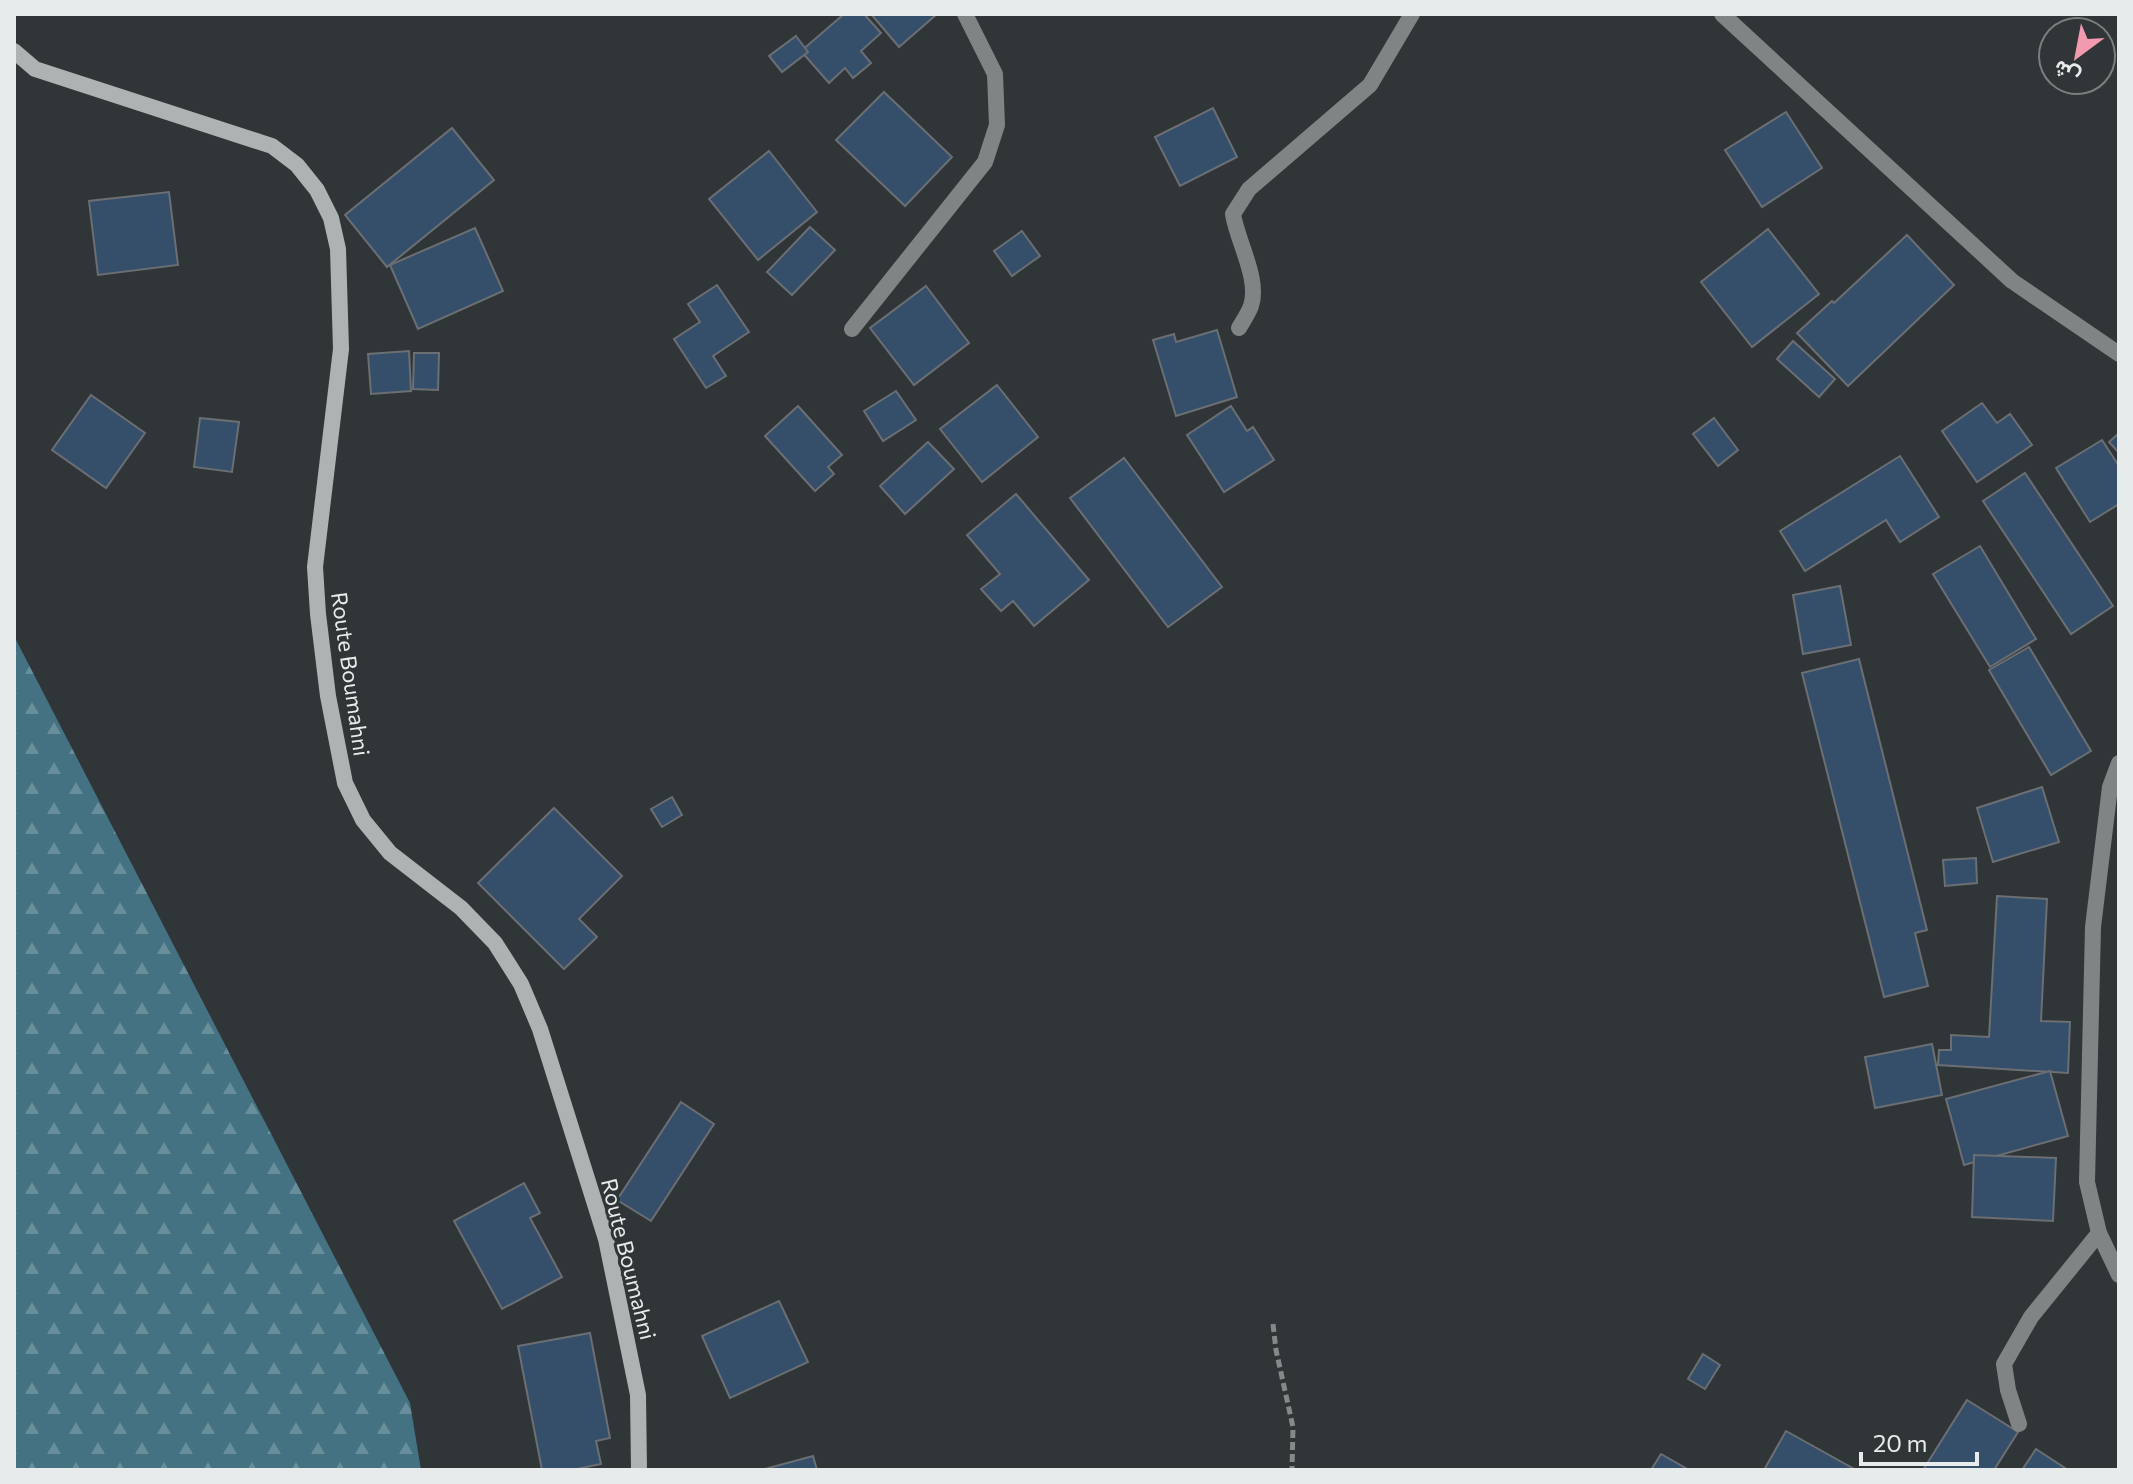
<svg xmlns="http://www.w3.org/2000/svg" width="2133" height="1484" font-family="Commissioner,Vazirmatn,sans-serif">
<defs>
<pattern id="forest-firs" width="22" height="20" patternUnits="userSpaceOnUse" patternTransform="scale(2)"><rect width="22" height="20" fill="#447283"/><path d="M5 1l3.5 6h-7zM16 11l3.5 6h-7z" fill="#688d9b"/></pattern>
</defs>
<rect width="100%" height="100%" fill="#303537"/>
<polygon fill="url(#forest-firs)" points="14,636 410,1403 421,1470 14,1470"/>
<g fill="#354f6b" stroke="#6b6e72" stroke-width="2">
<polygon points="844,14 864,14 881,33 861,51 871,63 853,78 845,68 829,83 801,51"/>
<polygon points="871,14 937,14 899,47"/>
<polygon points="796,36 808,52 782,72 769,56"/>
<polygon points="884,92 952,157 905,206 836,140"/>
<polygon points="1213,108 1237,157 1180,186 1155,137"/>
<polygon points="1786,112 1822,168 1762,207 1725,150"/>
<polygon points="452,128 494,180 387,267 345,215"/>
<polygon points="769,151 817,212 758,260 709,199"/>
<polygon points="169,192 178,265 98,275 89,201"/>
<polygon points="810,227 835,250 792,295 767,272"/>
<polygon points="475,228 503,291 418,329 390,265"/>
<polygon points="1768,229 1819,294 1752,347 1701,282"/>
<polygon points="1022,231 1040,256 1012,276 994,251"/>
<polygon points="1907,235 1954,285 1848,386 1797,333 1832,301 1834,303"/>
<polygon points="717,285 749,332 713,356 726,376 706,388 674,339 700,322 688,304"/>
<polygon points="926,286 969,343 914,385 870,328"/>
<polygon points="1217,330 1237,397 1176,416 1153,340 1174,334 1176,342"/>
<polygon points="1793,341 1835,379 1819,397 1777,359"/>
<polygon points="409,351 411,391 371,394 368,354"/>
<polygon points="414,353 439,353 438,390 413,389"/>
<polygon points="997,385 1038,437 982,482 940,429"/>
<polygon points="896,391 916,420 883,441 864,411"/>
<polygon points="91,395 145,433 106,488 52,450"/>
<polygon points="1982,403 1997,423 2010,414 2032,445 1977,482 1942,431"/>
<polygon points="798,406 842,455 828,467 834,474 815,491 765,436"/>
<polygon points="1231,406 1247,431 1253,427 1274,460 1224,492 1187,435"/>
<polygon points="200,418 239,422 232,472 194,467"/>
<polygon points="1714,418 1738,450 1718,466 1693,434"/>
<polygon points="2119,433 2119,453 2109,442"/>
<polygon points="2102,440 2119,466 2119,504 2090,522 2056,468"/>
<polygon points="928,442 954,469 905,514 880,486"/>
<polygon points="1900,456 1939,517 1900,542 1886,520 1805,571 1780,531"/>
<polygon points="1124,458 1222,587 1168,627 1070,498"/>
<polygon points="2025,473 2113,606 2071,634 1983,501"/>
<polygon points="1016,494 1089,580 1034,626 1013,601 1001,611 981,589 1000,574 967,535"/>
<polygon points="1980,546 2036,639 1990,667 1933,574"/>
<polygon points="1840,586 1851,645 1803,654 1793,595"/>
<polygon points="2029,647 2091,751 2051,775 1989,670"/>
<polygon points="1859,659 1927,930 1915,933 1928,986 1884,997 1802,673"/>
<polygon points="2042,787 2059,842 1993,862 1977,808"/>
<polygon points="672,797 682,815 662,827 651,809"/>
<polygon points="554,808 622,876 579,919 597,937 564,969 478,883"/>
<polygon points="1976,858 1977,883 1945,886 1943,860"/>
<polygon points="1997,896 2047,899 2041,1021 2070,1022 2068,1073 1938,1065 1939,1050 1951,1050 1951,1035 1989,1037"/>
<polygon points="1932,1044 1942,1095 1875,1108 1865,1057"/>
<polygon points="2050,1071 2068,1136 1964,1165 1946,1099"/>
<polygon points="681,1102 714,1124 651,1221 617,1200"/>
<polygon points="1974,1155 2056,1158 2053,1221 1972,1217"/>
<polygon points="524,1183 540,1213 530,1218 562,1277 502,1309 454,1221"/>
<polygon points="779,1301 808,1362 730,1398 702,1336"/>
<polygon points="590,1333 610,1438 596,1441 601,1464 572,1470 542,1470 518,1346"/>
<polygon points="1703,1354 1720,1365 1705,1389 1688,1379"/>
<polygon points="1967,1400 2018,1432 1994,1470 1923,1470"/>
<polygon points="1786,1431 1856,1470 1764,1470"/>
<polygon points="2036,1449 2068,1470 2022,1470"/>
<polygon points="1661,1454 1689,1470 1651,1470"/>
<polygon points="813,1456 817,1470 761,1470"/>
</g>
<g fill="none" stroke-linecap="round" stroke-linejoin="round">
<polyline stroke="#85898a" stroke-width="5" stroke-dasharray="8 4" stroke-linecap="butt" points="1273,1324 1276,1350 1293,1427 1292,1470"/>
<polyline stroke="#818484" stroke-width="16" points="2019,1424 2008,1390 2004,1364 2031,1317 2099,1233"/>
<g stroke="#818484" stroke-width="16">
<polyline points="1722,14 2012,281 2119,354"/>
<path d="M1239,328C1243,321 1248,314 1251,306C1260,279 1237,241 1233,214L1249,189L1370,85L1412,14"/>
<polyline points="852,329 985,162 997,125 995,74 965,14"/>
<polyline points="2119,763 2110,787 2093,927 2087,1182 2099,1233 2119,1275"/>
</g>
<polyline stroke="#adb2b2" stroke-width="16" points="14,51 35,69 272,146 297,165 317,190 331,218 338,249 341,349 315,567 318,614 328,696 345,783 363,820 390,853 461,908 495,943 521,984 540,1029 606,1239 638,1395 639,1470"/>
</g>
<g text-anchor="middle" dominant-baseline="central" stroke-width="6" stroke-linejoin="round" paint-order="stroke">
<g font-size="22" fill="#e8ebec" stroke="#303537">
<text transform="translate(351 674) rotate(82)">Route Boumahni</text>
<text transform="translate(629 1259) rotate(76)">Route Boumahni</text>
</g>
</g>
<rect width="2133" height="1484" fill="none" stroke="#e8ebec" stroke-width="32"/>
<g transform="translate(2077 56) rotate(212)"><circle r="38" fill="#303537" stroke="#7a7e7f" stroke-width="2"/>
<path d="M0-6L14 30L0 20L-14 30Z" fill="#f29ab0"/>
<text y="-12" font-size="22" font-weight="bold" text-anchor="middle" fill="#e8ebec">ش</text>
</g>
<path d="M1861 1452v12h116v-12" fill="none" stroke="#e8ebec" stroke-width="4"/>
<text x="1873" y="1452" font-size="24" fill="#e8ebec" stroke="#303537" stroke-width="6" paint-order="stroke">20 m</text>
</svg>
